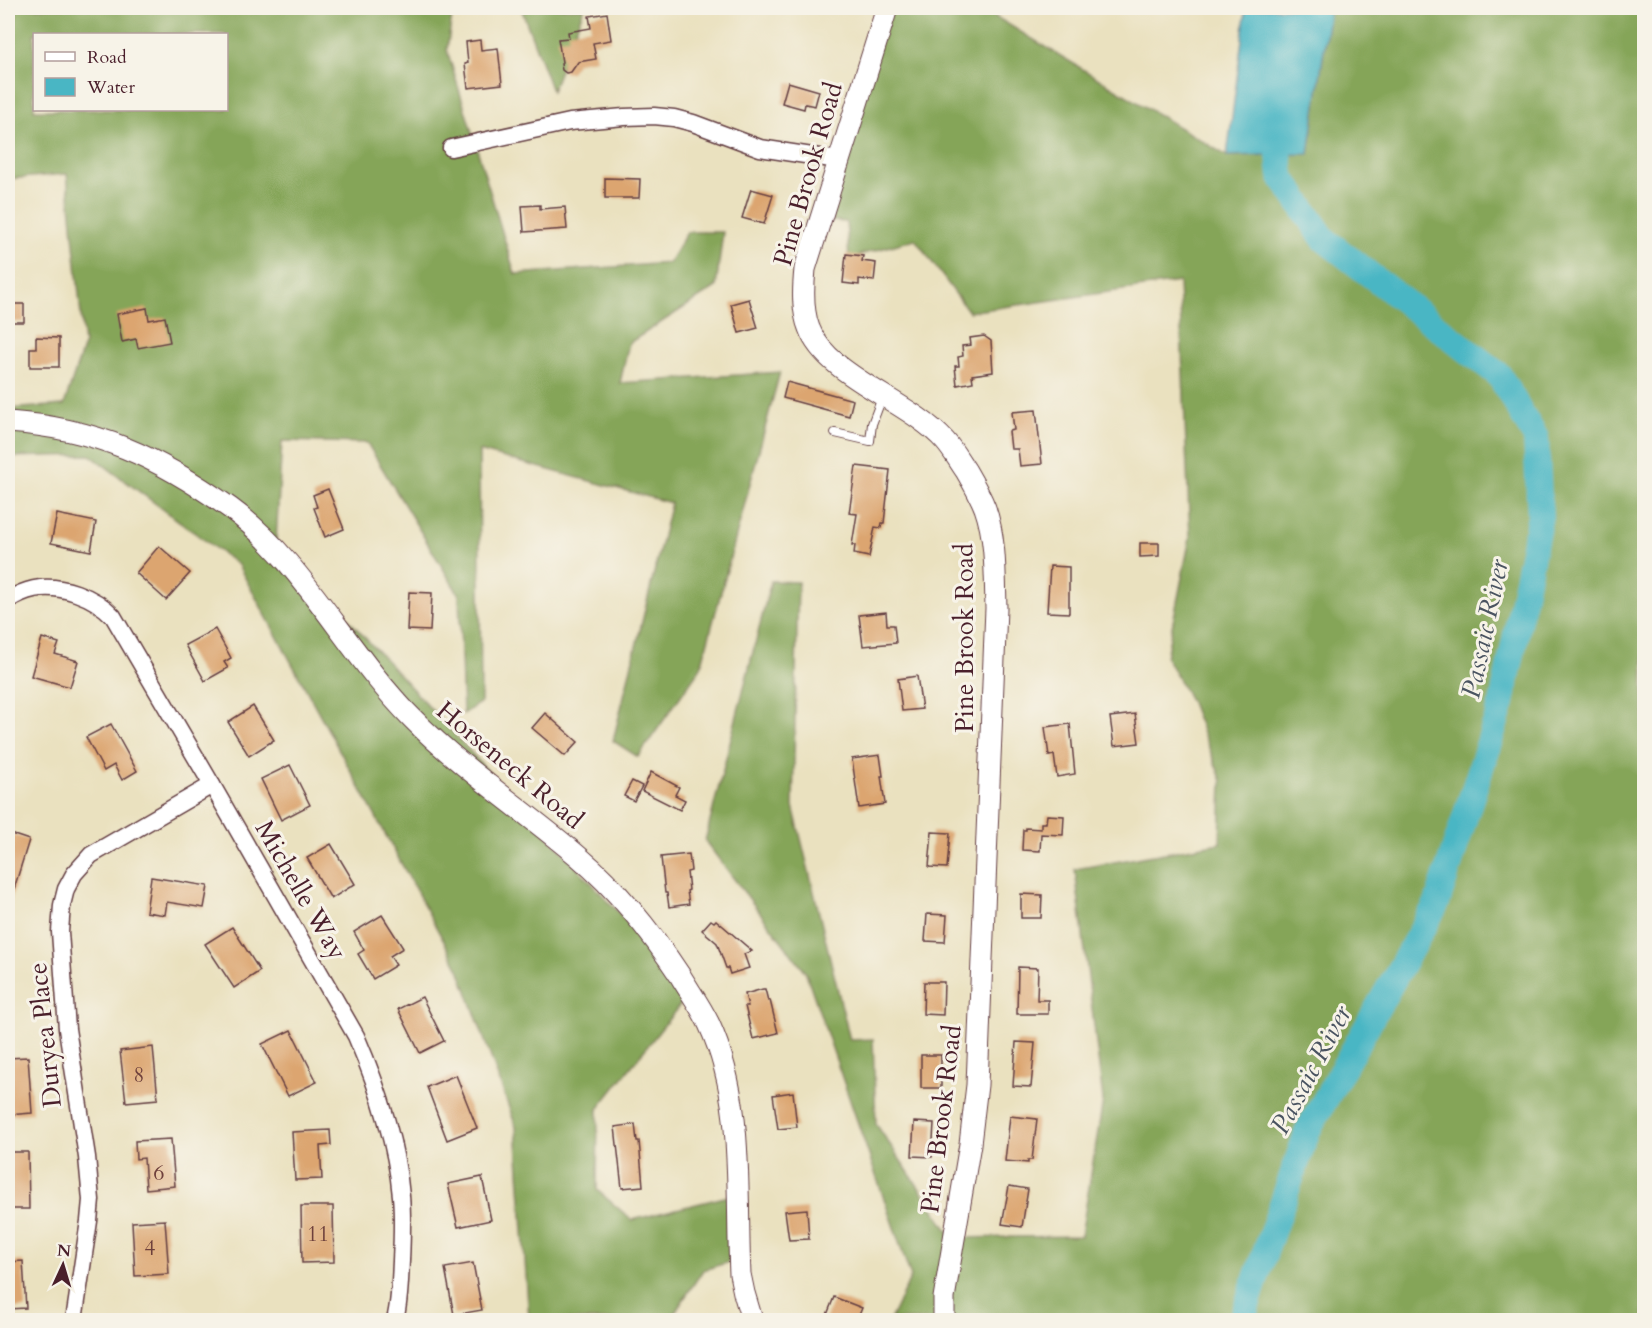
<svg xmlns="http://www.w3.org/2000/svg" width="1652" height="1328" font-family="Cardo,serif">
<rect width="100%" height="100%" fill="#f7f3e8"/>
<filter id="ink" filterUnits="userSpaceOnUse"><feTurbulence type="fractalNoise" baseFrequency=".0167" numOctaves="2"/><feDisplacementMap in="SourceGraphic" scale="12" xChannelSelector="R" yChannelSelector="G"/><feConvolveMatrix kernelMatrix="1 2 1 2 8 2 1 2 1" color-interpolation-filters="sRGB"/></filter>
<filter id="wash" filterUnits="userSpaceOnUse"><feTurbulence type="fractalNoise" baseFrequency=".008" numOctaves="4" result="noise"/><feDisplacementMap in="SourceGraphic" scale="24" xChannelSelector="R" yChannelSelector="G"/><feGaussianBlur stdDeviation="1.35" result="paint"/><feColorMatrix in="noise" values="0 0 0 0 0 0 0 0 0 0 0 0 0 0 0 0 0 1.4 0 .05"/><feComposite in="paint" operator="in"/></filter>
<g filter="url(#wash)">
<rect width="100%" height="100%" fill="#eae1bf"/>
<g fill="#85a559" stroke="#686242" stroke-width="1.5" fill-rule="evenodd">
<path d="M17,8H453L447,50L515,274L669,263L687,232H723L716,287L629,343L620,383L780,372L701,667L638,757L613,741L671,503L479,451L481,702L463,714L459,595L367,443L282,441L276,541L691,991L598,1109L597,1190L632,1220L741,1193L740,1259L703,1270L670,1320H529L516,1127L459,969L238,565L90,455L8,457V409L64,405L84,345L67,174L8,179V66ZM34,34H226V110H34Z"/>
<polygon points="521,8 584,8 552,91"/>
<polygon points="890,8 981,8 1227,156 1309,153 1330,8 1644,8 1644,1320 890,1320 911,1277 806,973 705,841 771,581 798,582 793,806 850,1040 873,1039 876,1124 953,1238 1081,1236 1103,1100 1075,869 1220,843 1222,781 1190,700 1166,657 1190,538 1179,282 969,312 915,239 849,258 846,222 821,220"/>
</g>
<polygon fill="#49b6c4" stroke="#4a6a78" stroke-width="1.5" points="1246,8 1330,8 1309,154 1227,156"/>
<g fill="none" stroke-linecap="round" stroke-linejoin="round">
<polyline stroke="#49b6c4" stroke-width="26" points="1242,1320 1257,1275 1308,1130 1437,903 1502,703 1540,516 1536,438 1499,375 1324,239 1281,176 1276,122"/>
</g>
<g id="blocks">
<g fill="#dca56f">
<polygon points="607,13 611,40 593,43 596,59 578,62 571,72 566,73 562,70 561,64 562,62 558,39 569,38 568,32 591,28 589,16"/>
<polygon points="480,40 481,50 498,48 502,84 468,88 465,64 468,63 466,42"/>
<polygon points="788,82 819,91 815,106 805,104 804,109 782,103"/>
<polygon points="605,178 640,179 639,198 605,198"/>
<polygon points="751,189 773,195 764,224 742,218"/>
<polygon points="540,205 540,209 565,207 567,229 524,232 522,206"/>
<polygon points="846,254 863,256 862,261 876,263 874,281 859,279 859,285 843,283"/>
<polygon points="749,299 758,328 739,333 731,304"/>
<rect x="8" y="304" width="16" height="18"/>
<polygon points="147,308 149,320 165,317 170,342 138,348 136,339 122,342 117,314"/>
<polygon points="984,336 991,341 993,372 972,375 973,382 957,385 955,366 959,366 958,357 963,356 962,346 971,345 970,338"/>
<polygon points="36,337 59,338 59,367 30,367 30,348 36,348"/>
<polygon points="787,382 853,400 849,416 783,398"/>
<polygon points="1036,410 1042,464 1020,466 1018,449 1011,449 1009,431 1014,430 1012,412"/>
<polygon points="856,466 890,470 884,523 882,523 881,528 875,527 869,557 854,554 855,545 852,545 857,514 849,513"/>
<polygon points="328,489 344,529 325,537 314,508 317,507 313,495"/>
<polygon points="57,514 96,522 91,551 51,543"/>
<polygon points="1140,543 1159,543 1159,556 1140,557"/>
<polygon points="159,546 190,573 166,600 136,573"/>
<polygon points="1050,566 1069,567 1069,613 1047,612"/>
<polygon points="409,592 432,593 430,631 407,630"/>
<polygon points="886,612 887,625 894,625 896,643 863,646 859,615"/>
<polygon points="215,629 231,658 224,662 228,668 205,681 185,645"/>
<polygon points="42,638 59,643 55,654 78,661 70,687 31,676"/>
<polygon points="917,676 922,709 902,711 898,679"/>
<polygon points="253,706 274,740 249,756 228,722"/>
<polygon points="545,713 578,742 565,756 532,728"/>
<polygon points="1135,714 1139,743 1114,746 1110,717"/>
<polygon points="111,724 137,771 122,780 114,765 104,771 86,737"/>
<polygon points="1070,724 1075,774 1057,777 1054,755 1049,756 1045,727"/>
<polygon points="880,755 883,776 881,776 885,804 859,808 852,759"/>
<polygon points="290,765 310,805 281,820 261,779"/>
<polygon points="651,772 679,787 675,795 685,800 680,810 642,791"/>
<polygon points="632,781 642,786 634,801 624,796"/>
<polygon points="1047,815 1064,816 1063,835 1041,834 1040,851 1022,850 1023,830 1026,830 1026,828 1041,829 1041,823 1046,823"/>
<polygon points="932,832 950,833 947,868 929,867"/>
<polygon points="8,833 29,840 10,902 8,902"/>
<polygon points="331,844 355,884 331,899 307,858"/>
<polygon points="689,854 691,871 687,872 689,890 687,891 689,904 669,907 667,893 665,893 661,857"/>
<polygon points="151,877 208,886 204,908 167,902 165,915 146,912"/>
<polygon points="1021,894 1042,895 1041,918 1021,918"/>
<polygon points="927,914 947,915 945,942 925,941"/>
<polygon points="382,915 403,948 390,956 396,965 373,979 358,954 364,950 354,932"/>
<polygon points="711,920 714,922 716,920 752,951 744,954 749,968 730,974 728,968 726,968 717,943 702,930"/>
<polygon points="232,927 260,971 234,988 205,944"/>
<polygon points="1018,967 1038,968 1037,1000 1048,1000 1048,1014 1017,1014"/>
<polygon points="924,982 944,982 943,1015 923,1014"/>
<polygon points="763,989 765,989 768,1001 770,1000 778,1033 753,1039 745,1006 748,1006 745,994"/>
<polygon points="422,997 444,1041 420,1053 398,1009"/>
<polygon points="291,1030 317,1082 288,1096 262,1044"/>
<polygon points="1016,1042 1035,1043 1031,1087 1013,1086"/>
<polygon points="153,1047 158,1099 126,1102 120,1051"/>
<rect x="921" y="1055" width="20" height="33"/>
<polygon points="28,1057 32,1113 8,1115 8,1058"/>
<polygon points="456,1075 477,1128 447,1140 427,1087"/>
<polygon points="793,1092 797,1127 778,1129 773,1095"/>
<polygon points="1010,1116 1037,1119 1032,1160 1028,1160 1028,1163 1005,1161"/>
<polygon points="914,1122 934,1123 932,1157 912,1156"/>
<polygon points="635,1124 637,1141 639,1141 643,1186 622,1188 615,1127"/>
<polygon points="330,1130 331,1145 320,1146 322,1179 295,1180 292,1132"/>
<polygon points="171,1139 175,1186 146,1189 144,1158 136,1159 135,1141"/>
<polygon points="8,1152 28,1152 29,1209 8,1209"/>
<polygon points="482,1177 491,1220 458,1227 448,1184"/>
<polygon points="1009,1186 1028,1189 1022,1227 1002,1224"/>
<polygon points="301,1206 333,1206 334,1262 302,1263"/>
<polygon points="807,1209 809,1239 789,1240 785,1211"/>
<polygon points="165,1220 169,1274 135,1276 132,1222"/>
<polygon points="23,1261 26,1308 8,1309 8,1262"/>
<polygon points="473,1263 482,1310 454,1315 445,1268"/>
<polygon points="834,1297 862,1308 857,1320 825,1320"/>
</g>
</g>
</g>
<g filter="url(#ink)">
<use href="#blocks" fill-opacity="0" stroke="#623c41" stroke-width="1.5"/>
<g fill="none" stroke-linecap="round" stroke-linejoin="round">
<defs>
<polyline id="service" points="835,433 870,441 872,424 883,395"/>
<g id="minor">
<polyline points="451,148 570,122 624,117 654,116 674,118 693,123 760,148 838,160"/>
<path d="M8,600C16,595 25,591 34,589C61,584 94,596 113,616L212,785L356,1036C378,1087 396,1140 401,1196C403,1217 402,1239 401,1261C400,1280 400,1301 395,1320"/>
<polyline points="74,1320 89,1221 91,1200 87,1157 67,1029 60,932 62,905 66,889 74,874 91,855 212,785"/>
</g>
<g id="tertiary">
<path d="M887,8L805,269C803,289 802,310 809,328C826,376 910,401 945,441C953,450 959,461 966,471C973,483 980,495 985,508C996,539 995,575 996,608L977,1085L970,1144L944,1298V1320"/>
<path d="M8,422C97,428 158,457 230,508C303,561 347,653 412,718C463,770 524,810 579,857C619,891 652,933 681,977C690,992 701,1007 709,1024C745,1102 736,1190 740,1274L744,1293L752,1320"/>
</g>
</defs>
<use href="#service" stroke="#623c41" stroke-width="10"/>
<use href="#minor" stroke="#623c41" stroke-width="19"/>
<use href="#tertiary" stroke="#623c41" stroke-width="23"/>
<use href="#service" stroke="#fff" stroke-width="8"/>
<use href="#minor" stroke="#fff" stroke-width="16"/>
<use href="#tertiary" stroke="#fff" stroke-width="21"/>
</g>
</g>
<g text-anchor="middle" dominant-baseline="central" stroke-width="6" stroke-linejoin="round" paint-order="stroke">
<g font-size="22" fill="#6e403c">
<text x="139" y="1075">8</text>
<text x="159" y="1173">6</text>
<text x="318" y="1234">11</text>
<text x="150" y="1248">4</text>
</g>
<g font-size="26" fill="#4a1f2b" stroke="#f7f3e8">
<text transform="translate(808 174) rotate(-74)">Pine Brook Road</text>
<text transform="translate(964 638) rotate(-90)">Pine Brook Road</text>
<text transform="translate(510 765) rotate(40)">Horseneck Road</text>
<text transform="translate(301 890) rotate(60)">Michelle Way</text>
<text transform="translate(45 1035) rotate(-96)">Duryea Place</text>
<text transform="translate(941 1119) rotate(-83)">Pine Brook Road</text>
</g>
<g font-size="27" font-style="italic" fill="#4a5461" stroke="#f7f3e8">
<text transform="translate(1485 629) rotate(-78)">Passaic River</text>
<text transform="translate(1311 1070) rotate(-62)">Passaic River</text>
</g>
</g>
<rect width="1652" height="1328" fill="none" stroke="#f7f3e8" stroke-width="30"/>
<rect x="33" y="33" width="195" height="78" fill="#f7f3e8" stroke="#b29e9c" stroke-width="1.5"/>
<rect x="45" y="52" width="30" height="9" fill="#ffffff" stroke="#b29e9c" stroke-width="1.5"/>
<text x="87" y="63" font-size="18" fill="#4a1f2b">Road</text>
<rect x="45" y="78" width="30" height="18" fill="#49b6c4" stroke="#b29e9c" stroke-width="1.5"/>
<text x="87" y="93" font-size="18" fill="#4a1f2b">Water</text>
<g transform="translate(63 1265) rotate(4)" stroke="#f7f3e8" stroke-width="4.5" paint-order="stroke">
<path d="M0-4.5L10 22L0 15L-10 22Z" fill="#4a1f2b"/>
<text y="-9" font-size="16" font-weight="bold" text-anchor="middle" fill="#4a1f2b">N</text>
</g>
</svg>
